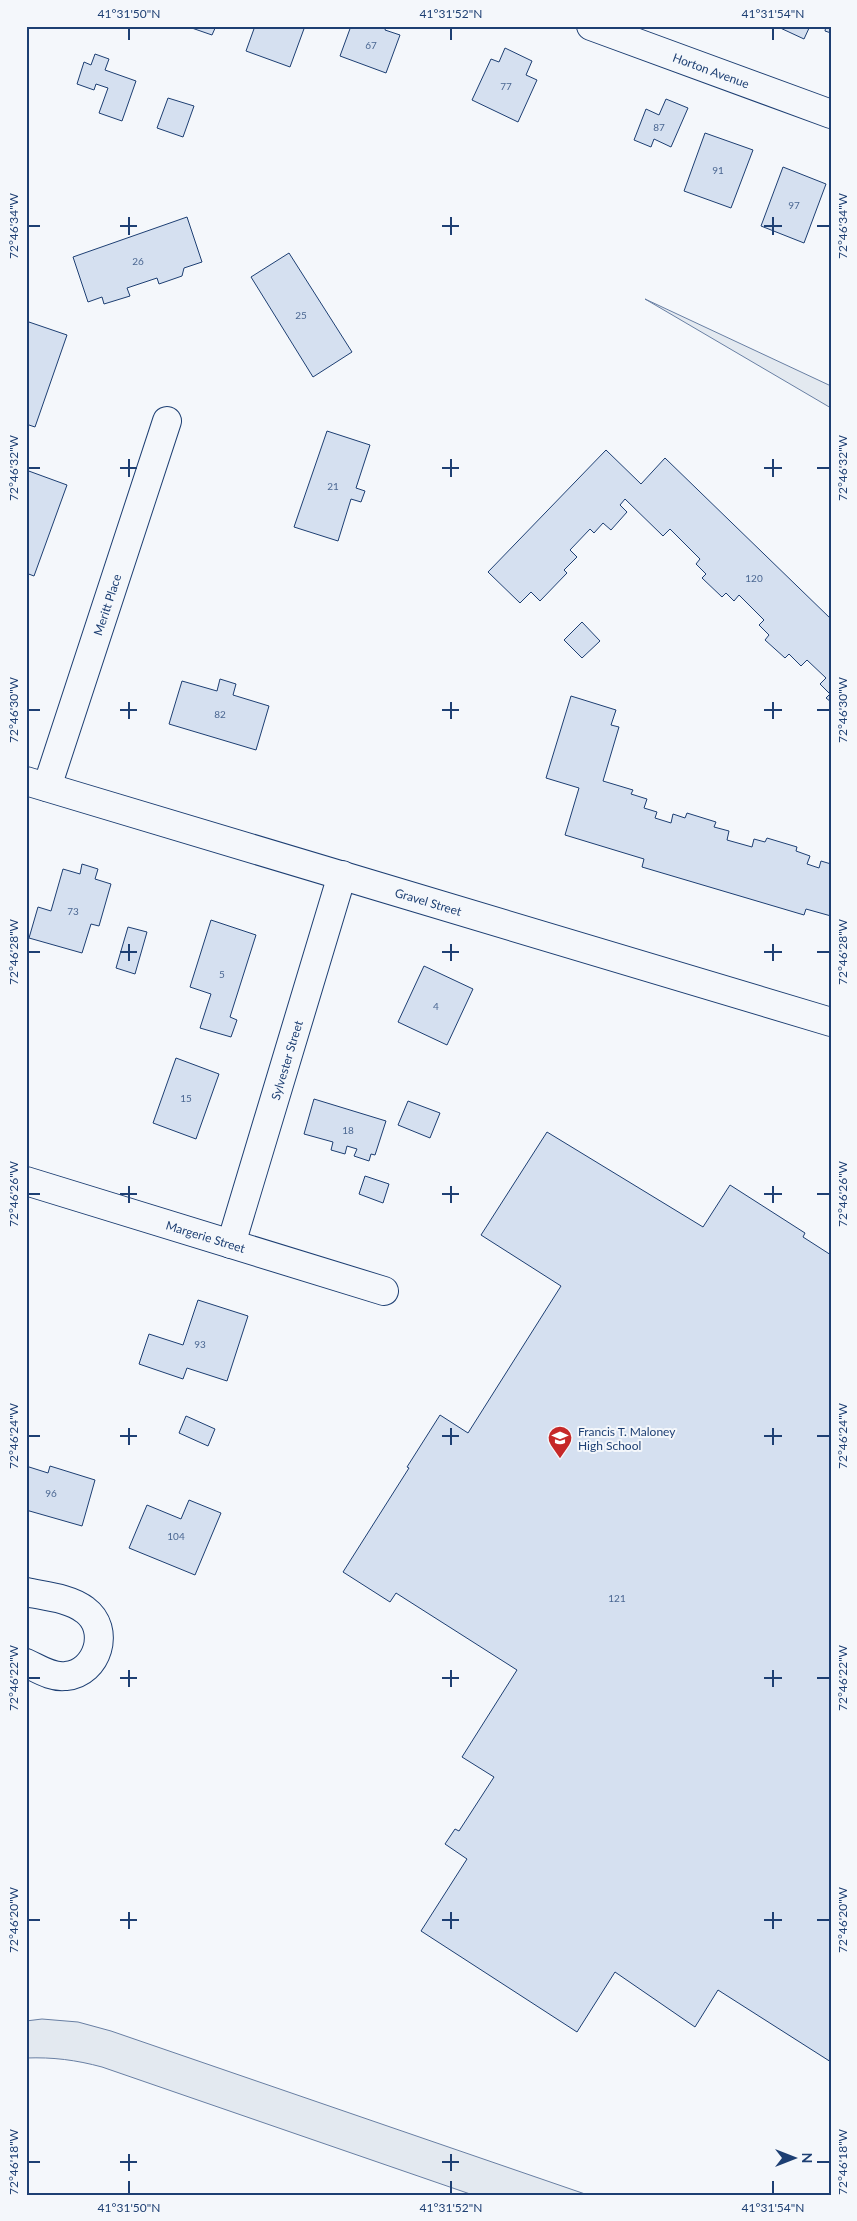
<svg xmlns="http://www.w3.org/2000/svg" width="857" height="2221" font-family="Lato,sans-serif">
<rect width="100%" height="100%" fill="#f4f7fb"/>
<g fill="#e3e9f0" stroke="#687fa3">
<polygon points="645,299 831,386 831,408"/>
<path d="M42,2019L78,2022L111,2031L588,2195H473L102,2067C76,2060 53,2057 26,2058V2021Z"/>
</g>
<g fill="#d5e0f0" stroke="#1d3f73">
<polygon points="186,26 216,26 212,35"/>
<polygon points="255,26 305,26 290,67 246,51"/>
<polygon points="351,26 386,26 385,30 400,35 386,73 340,56"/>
<polygon points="776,26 810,26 804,39"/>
<polygon points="826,26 831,26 831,33 825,31"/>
<polygon points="505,48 532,61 526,75 537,80 518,122 472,100 491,59 499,62"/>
<polygon points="95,54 109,59 105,70 136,81 122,121 99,113 108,88 96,84 94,90 77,84 84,62 91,65"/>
<polygon points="168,98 194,106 183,137 157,128"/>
<polygon points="666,99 688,108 671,147 654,139 651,147 634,140 646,109 659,115"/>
<polygon points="705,133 753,150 731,208 684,191"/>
<polygon points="783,167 826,184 804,243 761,226"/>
<polygon points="187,217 202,262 184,268 182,276 159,284 157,278 127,288 130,296 104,304 102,297 88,302 73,257"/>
<polygon points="289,253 352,352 313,377 251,277"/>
<polygon points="26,321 67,335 35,427 26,424"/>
<polygon points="327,431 370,445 356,488 365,491 361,502 351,499 338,541 294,527"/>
<polygon points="606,450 641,484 665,458 831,619 831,702 826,698 830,694 820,684 826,678 807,660 801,666 789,654 785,658 765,640 769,635 759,625 764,620 739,595 734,601 726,593 722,597 702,578 706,574 696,564 700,559 670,529 663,536 625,499 620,505 627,512 611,530 603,523 594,533 590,529 570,550 577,557 564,570 567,573 540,601 531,592 520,603 488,572"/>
<polygon points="26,470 67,485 34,576 26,573"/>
<polygon points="582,622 600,641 582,658 564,640"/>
<polygon points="220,679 236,684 233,695 269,706 256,750 169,724 182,681 217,691"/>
<polygon points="571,696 616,710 611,725 619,727 603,781 633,790 631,794 647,799 644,808 657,812 655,818 671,823 673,814 685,818 687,813 716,822 714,827 729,831 727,840 752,847 754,839 765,842 767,838 797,847 796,851 810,856 807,864 819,868 821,861 831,864 831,916 806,909 804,915 642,867 644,859 565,835 579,788 546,778"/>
<polygon points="82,864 98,869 95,879 111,884 99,926 91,924 82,953 29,938 38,907 51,911 63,869 80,874"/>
<polygon points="211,920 256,935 230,1017 237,1020 231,1037 200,1028 211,994 190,987"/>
<polygon points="128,927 147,932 135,974 116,968"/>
<polygon points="424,966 473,989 447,1045 398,1022"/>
<polygon points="176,1058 219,1074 196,1139 153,1123"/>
<polygon points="314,1099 386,1121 375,1155 371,1154 369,1161 354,1156 357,1149 347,1146 345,1154 331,1150 333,1142 304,1134"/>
<polygon points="408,1101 440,1113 430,1138 398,1125"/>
<polygon points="547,1132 703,1227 730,1185 805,1233 803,1237 831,1255 831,2062 718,1990 695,2027 615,1972 577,2032 421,1931 467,1859 445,1844 455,1829 459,1831 494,1777 462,1757 517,1670 396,1593 390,1602 343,1572 409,1468 407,1467 440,1415 468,1433 561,1286 481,1235"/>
<polygon points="365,1176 389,1184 383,1203 359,1194"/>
<polygon points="198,1300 248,1316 227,1381 187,1368 183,1379 139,1364 149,1334 183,1345"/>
<polygon points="186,1416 215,1429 208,1446 179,1433"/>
<polygon points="26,1466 48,1473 50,1466 95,1480 82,1526 26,1510"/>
<polygon points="189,1500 221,1513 195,1575 129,1548 147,1505 181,1519"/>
</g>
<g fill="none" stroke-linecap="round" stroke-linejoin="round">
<defs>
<g id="minor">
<path id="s1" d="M591,26L831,114"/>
<path id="s2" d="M47,787L167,421"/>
<path id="s3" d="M26,1181L384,1291"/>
<path id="s4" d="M231,1244L342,875"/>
<path d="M26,1592C44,1596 70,1598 85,1610C111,1629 98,1673 66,1676C52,1678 39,1669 26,1663"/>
</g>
<g id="secondary">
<path id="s5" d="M26,781L831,1022"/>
</g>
</defs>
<use href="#minor" stroke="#1d3f73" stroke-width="30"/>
<use href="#secondary" stroke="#1d3f73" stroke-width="30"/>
<use href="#minor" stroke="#f4f7fb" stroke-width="28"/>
<use href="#secondary" stroke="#f4f7fb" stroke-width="28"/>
</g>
<path fill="none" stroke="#1d3f73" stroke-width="2" d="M129,28V40M451,28V40M773,28V40M129,217V235M451,217V235M773,217V235M28,226H40M120,226H137M442,226H459M764,226H782M817,226H830M129,459V477M451,459V477M773,459V477M28,468H40M120,468H137M442,468H459M764,468H782M817,468H830M129,702V719M451,702V719M773,702V719M28,710H40M120,710H137M442,710H459M764,710H782M817,710H830M129,944V961M451,944V961M773,944V961M28,952H40M120,952H137M442,952H459M764,952H782M817,952H830M129,1186V1203M451,1186V1203M773,1186V1203M28,1194H40M120,1194H137M442,1194H459M764,1194H782M817,1194H830M129,1428V1445M451,1428V1445M773,1428V1445M28,1436H40M120,1436H137M442,1436H459M764,1436H782M817,1436H830M129,1670V1687M451,1670V1687M773,1670V1687M28,1678H40M120,1678H137M442,1678H459M764,1678H782M817,1678H830M129,1912V1929M451,1912V1929M773,1912V1929M28,1920H40M120,1920H137M442,1920H459M764,1920H782M817,1920H830M129,2154V2171M451,2154V2171M28,2162H40M120,2162H137M442,2162H459M817,2162H830M129,2181V2194M451,2181V2194M773,2181V2194"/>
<defs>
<symbol id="school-pin" viewBox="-11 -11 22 30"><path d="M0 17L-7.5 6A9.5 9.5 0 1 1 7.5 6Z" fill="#c62828" stroke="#f4f7fb"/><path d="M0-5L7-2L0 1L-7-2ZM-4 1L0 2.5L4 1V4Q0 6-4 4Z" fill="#fff"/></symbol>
</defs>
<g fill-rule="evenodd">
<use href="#school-pin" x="546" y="1424" width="28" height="38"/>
</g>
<g text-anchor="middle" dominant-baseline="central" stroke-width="4" stroke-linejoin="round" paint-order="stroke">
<g font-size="10" fill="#4b6792">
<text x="371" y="45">67</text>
<text x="506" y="86">77</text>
<text x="659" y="127">87</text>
<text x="718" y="170">91</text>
<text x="794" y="205">97</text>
<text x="138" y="261">26</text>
<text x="301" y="315">25</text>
<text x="333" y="486">21</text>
<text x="754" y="578">120</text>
<text x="220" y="714">82</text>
<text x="73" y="911">73</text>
<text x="222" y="974">5</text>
<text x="436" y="1006">4</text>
<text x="186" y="1098">15</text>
<text x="348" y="1130">18</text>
<text x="200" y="1344">93</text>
<text x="51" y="1493">96</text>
<text x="176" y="1536">104</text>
<text x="617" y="1598">121</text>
</g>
<g font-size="12" fill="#1d3f73" stroke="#f4f7fb">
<text stroke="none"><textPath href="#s1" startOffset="128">Horton Avenue</textPath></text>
<text stroke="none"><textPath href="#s2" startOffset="192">Meritt Place</textPath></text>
<text stroke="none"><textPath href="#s5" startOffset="420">Gravel Street</textPath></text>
<text stroke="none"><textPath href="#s4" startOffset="192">Sylvester Street</textPath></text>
<text stroke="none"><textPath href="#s3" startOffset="188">Margerie Street</textPath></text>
</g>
<g font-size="12" fill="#1d3f73" stroke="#f4f7fb" text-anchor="start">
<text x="578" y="1431">Francis T. Maloney<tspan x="578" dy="14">High School</tspan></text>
</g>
</g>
<rect width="857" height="2221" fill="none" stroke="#f4f7fb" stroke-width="55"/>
<g transform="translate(794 2158) rotate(90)" stroke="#f4f7fb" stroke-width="4" paint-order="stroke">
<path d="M0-4L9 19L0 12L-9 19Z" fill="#1d3f73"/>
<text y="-8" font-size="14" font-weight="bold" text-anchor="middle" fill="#1d3f73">N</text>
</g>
<rect x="28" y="28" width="802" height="2166" fill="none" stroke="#1d3f73" stroke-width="2"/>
<g font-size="12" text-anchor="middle" fill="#1d3f73">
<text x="129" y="18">41°31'50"N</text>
<text x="451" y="18">41°31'52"N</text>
<text x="773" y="18">41°31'54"N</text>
<text transform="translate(843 226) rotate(-90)" y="4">72°46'34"W</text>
<text transform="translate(14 226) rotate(-90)" y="4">72°46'34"W</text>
<text transform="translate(843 468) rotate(-90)" y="4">72°46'32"W</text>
<text transform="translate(14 468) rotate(-90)" y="4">72°46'32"W</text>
<text transform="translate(843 710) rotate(-90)" y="4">72°46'30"W</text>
<text transform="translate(14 710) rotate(-90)" y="4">72°46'30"W</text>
<text transform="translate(843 952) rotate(-90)" y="4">72°46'28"W</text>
<text transform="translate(14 952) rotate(-90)" y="4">72°46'28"W</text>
<text transform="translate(843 1194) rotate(-90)" y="4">72°46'26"W</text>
<text transform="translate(14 1194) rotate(-90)" y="4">72°46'26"W</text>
<text transform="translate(843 1436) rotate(-90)" y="4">72°46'24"W</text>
<text transform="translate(14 1436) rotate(-90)" y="4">72°46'24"W</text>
<text transform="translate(843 1678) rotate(-90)" y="4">72°46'22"W</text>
<text transform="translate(14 1678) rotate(-90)" y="4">72°46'22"W</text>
<text transform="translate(14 1920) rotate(-90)" y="4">72°46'20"W</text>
<text transform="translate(843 1920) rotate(-90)" y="4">72°46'20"W</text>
<text transform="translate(14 2162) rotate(-90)" y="4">72°46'18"W</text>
<text transform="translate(843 2162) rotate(-90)" y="4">72°46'18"W</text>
<text x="129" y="2212">41°31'50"N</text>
<text x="451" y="2212">41°31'52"N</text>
<text x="773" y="2212">41°31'54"N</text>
</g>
</svg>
